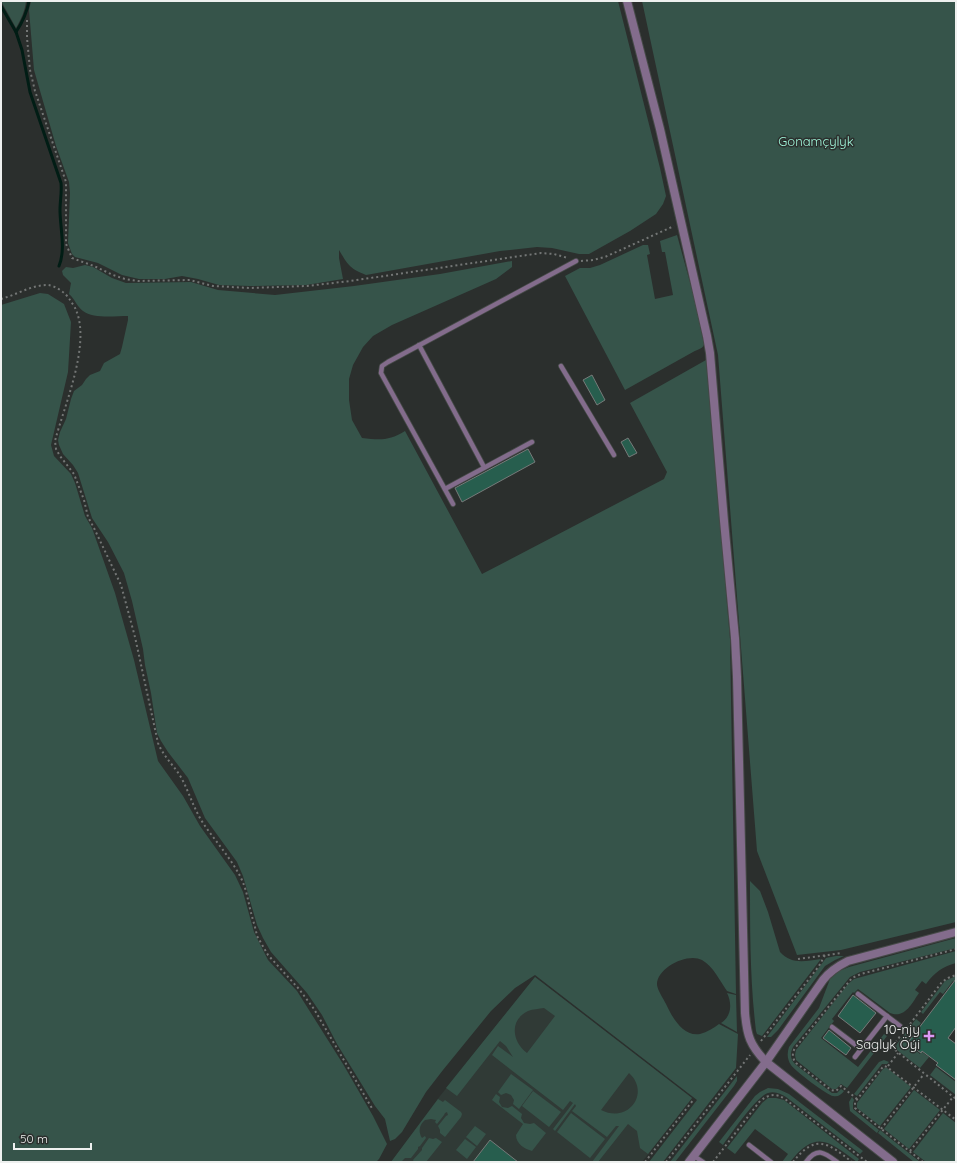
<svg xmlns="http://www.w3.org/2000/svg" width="957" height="1163" font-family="Quicksand,sans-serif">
<rect width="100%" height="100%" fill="#2b2f2d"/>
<polygon fill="#303a36" points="535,977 692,1098 642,1162 391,1162 440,1096"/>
<g fill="#36544a" fill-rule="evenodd">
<path d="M1,1H26C25,11 21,19 16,28Z"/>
<path d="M31,1H618L660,168L666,196L663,204L656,214L630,231L589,254H579L552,248L537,247L500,251L366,275C349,268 348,265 339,250V258L343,279L306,285L250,286L219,285L198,279L182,276L165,279H139L122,275L98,263L75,257L72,254L68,243L70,193L69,182L56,146L34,70L29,10Z"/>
<polygon points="642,1 956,1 956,922 841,950 797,955 757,851 718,355"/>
<path d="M677,235L694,297L704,344C703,349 698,349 693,352L625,390L565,276L580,268H590L600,265L643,245H648L650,254L647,255L655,299L673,295L665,252H662L660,241Z"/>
<path d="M512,261V267L496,279L392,325L373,336L363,347L353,365L349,379V400L352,420L362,438C380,440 389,441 405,431L482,574L664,479L667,472L630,403L706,360L730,639L736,994L727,991C720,981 713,966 702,960C688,952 656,968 657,985C658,991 663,998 666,1004C672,1017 683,1037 700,1034C707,1032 714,1028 719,1024L738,1034L736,1068L663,1162H649L697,1100L535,975L515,988L491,1011L443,1070L426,1092L402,1132L395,1139L390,1141L385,1119L375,1106L337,1044L322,1015L307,993L271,952L263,938L257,925L243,876L237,862L205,818L188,778L168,752L161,741L157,733L151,693L145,665L143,649L132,601L124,573L108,542L92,518L78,473L73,465L63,454L59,445L58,440L60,432L66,419L71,399L74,391L82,385L86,379L90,375L100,371L104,363L120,354L122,347L128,320V316C115,316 93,319 83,311C77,307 75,299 69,294L71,283L63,275L62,271L66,267L73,268L85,265L93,267L112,278L126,283L191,282L218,290L275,295L354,286L440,274Z"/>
<polygon points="40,293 48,294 64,304 71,322 68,372 51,445 54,456 71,474 75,483 85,516 92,528 115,593 134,660 158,761 183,796 200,826 235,875 243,892 254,932 268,960 297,991 343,1064 373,1116 387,1144 379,1159 376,1162 1,1162 1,305"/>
<path d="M750,881L760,891L768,912L780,952C792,965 805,961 821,959L762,1036L757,1034L756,1031C750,981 750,931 750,881Z"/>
<path d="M956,938V948L860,972L850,977L793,1047C790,1053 790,1059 795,1064L832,1093H837L841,1089L844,1091C841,1095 838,1097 833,1096C828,1096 794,1070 791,1065C787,1059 787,1053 789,1047L819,1008L830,979L839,971L849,967Z"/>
<path d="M956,951V963C942,967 935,972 926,984L922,981L915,990L919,993C912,1003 905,1019 890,1013L858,989L854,993L853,992L832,1019L834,1021L821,1038L858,1067L884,1034L887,1036L847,1088L841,1084L836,1089H832L796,1060L795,1055L796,1050L848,984L854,979Z"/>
<polygon points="836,956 844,956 835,960 825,966 778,1030 771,1037 767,1037 826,958"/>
<polygon points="956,976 956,983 953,981 943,994 940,992 923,1014 921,1012 945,981"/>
<path d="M535,977L692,1098L648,1154L640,1148L637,1131L628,1124L598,1162H592L619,1126H616L607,1137L572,1111L576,1106L575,1104L555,1131L553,1129L573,1103L570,1101L563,1110L492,1055L498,1046L513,1057L506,1046L500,1041L457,1096L446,1088ZM544,1008L555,1016L527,1053C512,1042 509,1020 528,1011C533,1009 539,1009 544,1008ZM629,1073C651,1093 628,1124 601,1110Z"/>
<path d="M727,993L736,995L737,1032L721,1023C732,1016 732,1003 727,993Z"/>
<polygon points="916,1019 921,1023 907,1041 914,1047 913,1048 920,1054 922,1052 929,1057 920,1068 897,1050 896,1047 897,1044"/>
<polygon points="884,1060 889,1062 887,1064 882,1064 857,1096 854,1094 879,1062"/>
<polygon points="936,1067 956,1082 956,1095 930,1075"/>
<polygon points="885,1068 887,1068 911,1087 880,1126 857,1108 857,1103 883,1069"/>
<polygon points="511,1074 533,1090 519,1109 513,1104 514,1100 511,1095 506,1093 501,1095 498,1092"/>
<polygon points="737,1076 737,1081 734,1086 675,1162 670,1162"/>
<path d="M768,1088L778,1089L789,1094L863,1151L860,1154L786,1097C781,1094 775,1091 768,1093C757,1096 731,1134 723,1145L719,1142L755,1096L760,1092Z"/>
<polygon points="914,1090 940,1110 909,1149 884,1129"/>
<polygon points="533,1091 561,1112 549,1127 522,1106"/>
<path d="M496,1094L500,1097L499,1102L502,1107L508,1108L512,1106L522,1114L521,1118L524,1123L530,1124L534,1123L546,1133L532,1151C525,1149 516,1144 516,1135L523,1124L492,1100Z"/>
<polygon points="852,1097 854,1100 853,1103 853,1109 879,1130 877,1133 850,1111 849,1102"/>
<path d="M768,1098H776L784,1100L859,1159L857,1162C829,1141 816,1129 790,1162H782L788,1154L755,1129L735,1154L727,1148L762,1103Z"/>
<path d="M438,1099L443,1102L445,1100L461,1112L462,1114L461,1117L445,1137L440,1133V1130L438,1126L446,1116L448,1115L447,1112L445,1113L444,1115L437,1124L435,1122L436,1120L431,1119L425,1120C419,1125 418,1132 422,1138L425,1136L426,1138L420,1146L418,1147V1149L411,1158H405L401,1162H391Z"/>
<polygon points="571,1113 605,1139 590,1158 557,1132"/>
<polygon points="943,1113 956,1123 956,1162 926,1162 913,1152"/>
<polygon points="475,1126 486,1134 477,1146 466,1137"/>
<polygon points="880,1130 920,1162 914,1162 878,1133"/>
<polygon points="429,1138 433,1139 436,1138 442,1142 426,1162 414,1162 413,1160 422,1150 422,1148"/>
<polygon points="465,1139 476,1147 467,1159 456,1150"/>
</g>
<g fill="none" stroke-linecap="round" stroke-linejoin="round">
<g stroke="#011d15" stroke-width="3">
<path d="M1,6L16,32L22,50L30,92L61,183C62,192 60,201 60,210C60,228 66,249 59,266"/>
<path d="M16,32C22,23 27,12 29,1"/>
</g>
</g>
<g fill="#275e4e" stroke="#767a79">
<polygon points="592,375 605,400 597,405 583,380"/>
<polygon points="628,438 637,453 629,457 621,442"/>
<polygon points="528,449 535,462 462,502 455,488"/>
<polygon points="956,979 956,1027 948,1038 956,1044 956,1080 936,1065 938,1063 922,1051 921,1053 914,1048 916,1046 909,1041"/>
<polygon points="853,995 876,1013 860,1033 838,1016"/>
<polygon points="829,1030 851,1048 846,1055 823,1038"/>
<polygon points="490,1140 518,1162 473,1162"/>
</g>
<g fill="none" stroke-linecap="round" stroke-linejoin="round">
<defs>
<g id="lane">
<polyline points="419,345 484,467"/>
<polyline points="561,366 614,455"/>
<polyline points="445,489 532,442"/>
<polyline points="453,504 381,373 382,366 388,362 576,261"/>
<polyline points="858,994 900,1026"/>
<polyline points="832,1027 861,1049"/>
<polyline points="855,1057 887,1016"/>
<polyline points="749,1145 771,1162"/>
<polyline points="694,1156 703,1162"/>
<path d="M806,1162C817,1147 824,1152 837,1162"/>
</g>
<g id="street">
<path d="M627,1L660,129L707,336L710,353L724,521L735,638L737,677L745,1013C747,1036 750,1045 766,1062L893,1162"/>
<path d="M689,1162L766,1062L823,980C830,971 838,966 848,961L956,932"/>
</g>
</defs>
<use href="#lane" stroke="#464a48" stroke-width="6"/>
<use href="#street" stroke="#464a48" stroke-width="10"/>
<g stroke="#737675" stroke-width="2" stroke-dasharray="2 3" stroke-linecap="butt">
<polyline points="27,20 27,38 30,70 35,91 66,182 66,244 72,258 80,261 94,266 113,275 125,279 138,281 190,280 213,286 250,288 307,286 350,281 541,253 554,254 568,258"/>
<polyline points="581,261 593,260 605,257 674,226"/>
<path d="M1,299C16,295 31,285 48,285C56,286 66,293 70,300C72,303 75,307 76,310C91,345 64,406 55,441L56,449L60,456L74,474L84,500L88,517L94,528L121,585L135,637L158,743C164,758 176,767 183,781C190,795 194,809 203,823C215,841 231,858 241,878C245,886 247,895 249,904C251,915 255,925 257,936L268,955L299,989L314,1009L373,1110"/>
<polyline points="798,959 842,953"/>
<polyline points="907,1028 942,982 948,978 956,975"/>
<path d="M903,1033C899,1038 892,1044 895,1050L956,1099"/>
<polyline points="761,1041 819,966 825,955"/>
<polyline points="888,1066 898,1053"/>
<path d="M857,1099L841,1086L836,1091L831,1090L796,1063C792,1058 792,1053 795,1048L852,978L861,974L956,949"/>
<polyline points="881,1129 924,1074"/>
<polyline points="910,1151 953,1097"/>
<polyline points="645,1162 694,1099"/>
<polyline points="666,1162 750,1055"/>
<path d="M713,1162L760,1101C769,1094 776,1093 785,1099L867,1162"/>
<path d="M793,1162C816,1133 828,1143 852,1162"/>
<polyline points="923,1162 855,1108 855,1102 882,1068 884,1066 887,1067 956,1120"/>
</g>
<use href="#lane" stroke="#836c8c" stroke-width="4.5"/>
<use href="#street" stroke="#836c8c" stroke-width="8"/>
</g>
<path fill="#dc99f5" stroke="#2b2f2d" stroke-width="1.5" d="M927 1030h4v4h4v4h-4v4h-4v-4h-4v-4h4z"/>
<g text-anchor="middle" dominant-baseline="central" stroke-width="3" stroke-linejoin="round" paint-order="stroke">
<g font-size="13" fill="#a0f8db" stroke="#2b2f2d">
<text x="816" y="141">Gonamçylyk</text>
</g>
<g font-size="13" fill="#eef0ef" stroke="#2b2f2d" text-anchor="end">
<text x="920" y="1029">10-njy<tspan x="920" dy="15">Saglyk Öýi</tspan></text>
</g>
</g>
<rect width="957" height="1163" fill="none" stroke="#eef0ef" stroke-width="4"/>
<path d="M14 1143v6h77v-6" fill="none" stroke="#eef0ef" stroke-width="2"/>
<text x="20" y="1143" font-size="12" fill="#eef0ef" stroke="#2b2f2d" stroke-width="3" paint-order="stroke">50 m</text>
</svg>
